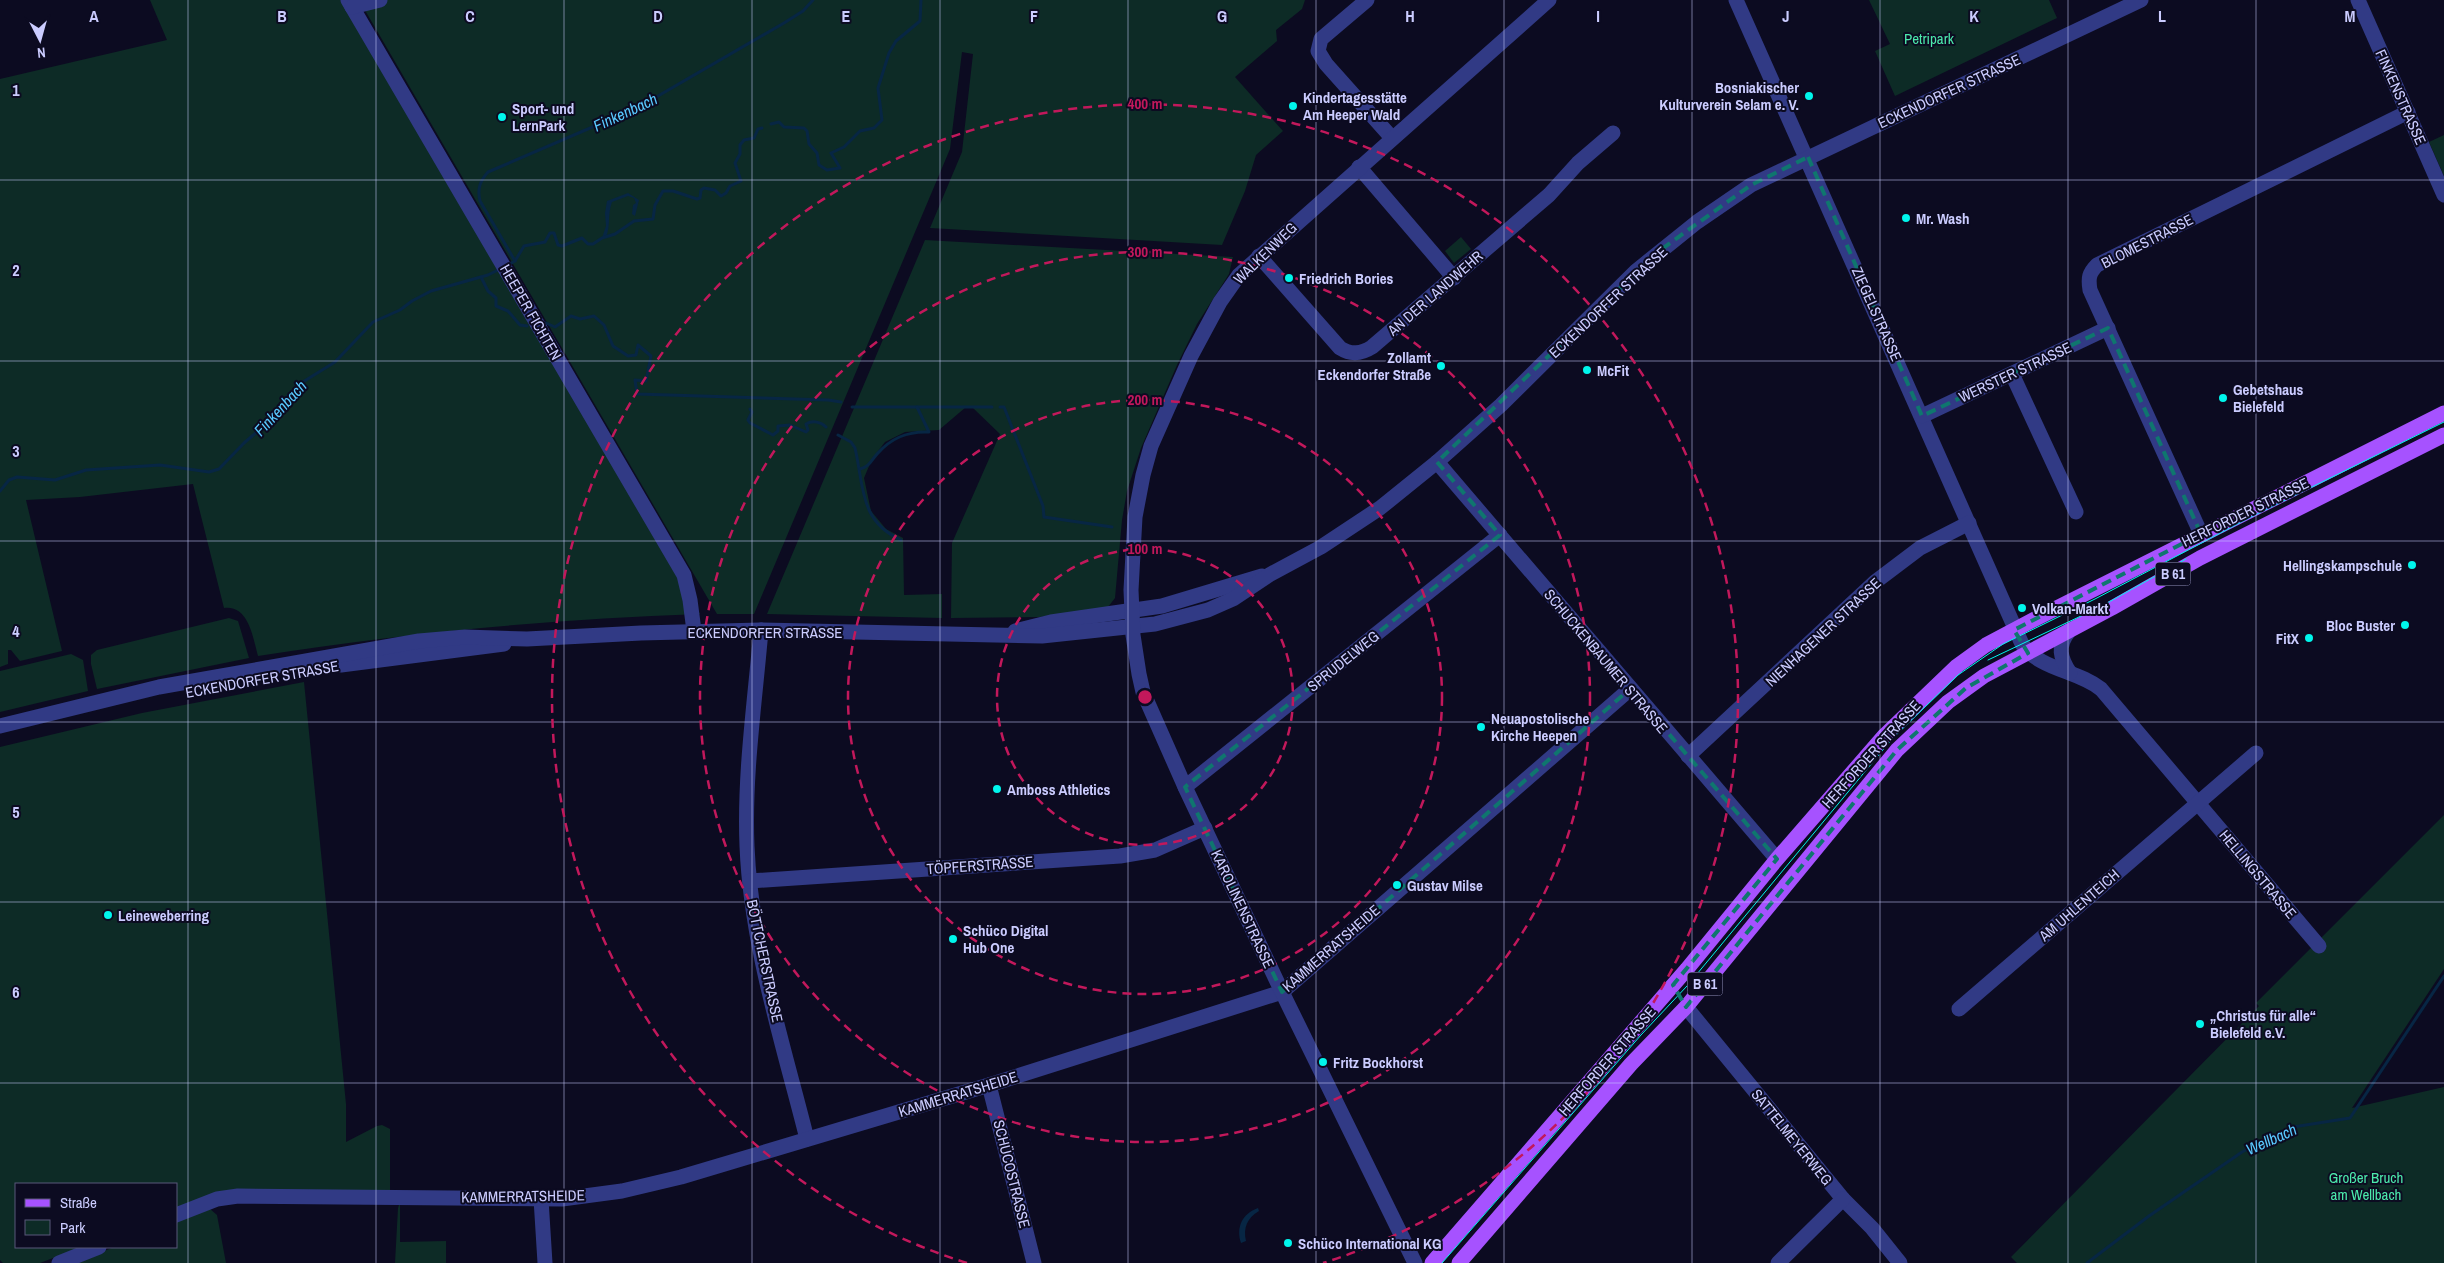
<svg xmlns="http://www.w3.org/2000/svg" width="2444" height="1263" font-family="'Archivo Narrow',sans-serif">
<rect width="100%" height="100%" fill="#0c0b21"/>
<g fill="#0d2b26">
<path d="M150,0H342L700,614C552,619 405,633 258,656C253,638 249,605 224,608L193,484L80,497L26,500L62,651L20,661L11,650H8V664L0,667V79L167,40Z"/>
<polygon points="359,0 1305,0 1302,9 1276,30 1277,41 1235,77 1283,131 1256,155 1245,191 1222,245 930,228 962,152 973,54 962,52 950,149 754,614 717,614"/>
<polygon points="1869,0 2049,0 2057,18 1895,96 1875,51 1890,44"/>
<polygon points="2444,135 2444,176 2429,142"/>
<polygon points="1461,237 1471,249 1454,263 1445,251"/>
<polygon points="925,240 1233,257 1229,274 1197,324 1177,365 1141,448 1127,491 1122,520 1115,598 1108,607 1040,617 951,618 952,543 1000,434 973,408 966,407 939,430 905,432 885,442 872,459 864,478 871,511 886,529 903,538 904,595 942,594 942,618 767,614"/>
<polygon points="229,618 238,621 249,658 97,689 91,664 91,655 97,650"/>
<polygon points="71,654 83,660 88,691 0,712 0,671"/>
<polygon points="304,682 346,1104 346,1142 377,1126 382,1125 390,1129 390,1191 250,1190 176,1210 176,1184 16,1184 16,1247 82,1247 40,1263 3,1263 0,1260 0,747 142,713"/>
<polygon points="2444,815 2444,969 2352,1108 2444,1087 2444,1263 2017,1263 2011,1257 2259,1006 2256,1003"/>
<polygon points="400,1202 400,1242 446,1241 446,1263 395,1263 398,1208"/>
<polygon points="210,1209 217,1215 226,1263 74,1263 114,1247 176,1247 176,1222"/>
</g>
<g fill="#072644">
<path d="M628,193L639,200L635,216L632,214L633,205L636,203L634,198L628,196L612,202C607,216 611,225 606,237L602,238L606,226L605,213L607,201Z"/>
<path d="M1258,1208L1259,1211C1247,1218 1243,1228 1246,1241L1241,1243C1236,1227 1242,1214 1258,1208Z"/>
</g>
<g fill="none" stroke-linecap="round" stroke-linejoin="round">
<g stroke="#072644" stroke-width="3">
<polyline points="771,124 779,122 784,127 804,128 807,131 809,144 817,153 819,165 827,170 840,168 831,153 844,147 860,131 874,128 882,120 878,88 889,53 896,41 920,21 921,0"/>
<path d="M515,261L480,201C477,189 480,181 488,172L639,107L784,23L803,11L813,0"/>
<polyline points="508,265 515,261 524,246 545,242 550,233 554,233 558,245 562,246 582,238 588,244 593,244 602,238 615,234 634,221 653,219 655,205 663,191 673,191 697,199 700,198 701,190 704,188 715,190 721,196 726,193 730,186 741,181 735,163 740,154 740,145 744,140 754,138 758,129 762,128"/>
<polyline points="481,277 488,291 496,298 496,306 508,311 520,325 527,326"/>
<polyline points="546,323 555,327 571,316 580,319 594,316 604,325 613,346 628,356 636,355 638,345 651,356 646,381 635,380 637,394 828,400 841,402"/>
<polyline points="852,407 992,407"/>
<polyline points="1000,407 1004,407 1043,506 1044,517 1112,527"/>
<path d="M750,409L752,412L748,420L750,423L773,435L778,431V426L790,425L806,432L808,430L806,424C813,420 821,422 826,427"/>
<path d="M838,435L851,442L855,448C864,486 859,521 901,540"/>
<path d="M860,469C869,467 871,461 877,454C891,438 907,431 929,432L917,407"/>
<polyline points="0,491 9,480 17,477 55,480 86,470 160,465 209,472 219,469 244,443 277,415 286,398 298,385 335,362 373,322 400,310 412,301 431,291 488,275 500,269"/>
<polyline points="2087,1263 2149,1216 2242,1152 2293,1127 2350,1118 2444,976"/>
</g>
<g stroke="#313a85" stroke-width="15">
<polyline points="348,0 684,575 690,600 694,631"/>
<polyline points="1367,0 1321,39 1318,51 1326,64 1392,138"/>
<path d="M1736,0L2022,644C2040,670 2077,670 2101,689L2319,946"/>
<polyline points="2358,0 2444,195"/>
<polyline points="352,7 380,0"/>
<polyline points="1359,167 1454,278"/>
<path d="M1259,256L1340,348C1351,355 1361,354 1372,347L1549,195L1578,163L1613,133"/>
<polyline points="2012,374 2076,512"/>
<polyline points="1922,416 2108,328"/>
<polyline points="1437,462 1777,859"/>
<path d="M2201,534L2090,290C2088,278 2089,273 2097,265L2408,112"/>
<path d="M761,630C755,701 744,775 747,846C751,946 783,1043 807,1139"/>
<polyline points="1015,631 1051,622 1162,606 1262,576"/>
<path d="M2069,631C2057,646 2060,658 2070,673"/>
<polyline points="341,665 504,644"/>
<polyline points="0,726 159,687 419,641 465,637 527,639 641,633 761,630 1042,636 1155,624 1208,610 1233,599 1269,575 1321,547 1380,508 1437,462 1501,405 1636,271 1697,222 1751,185 2141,0"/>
<polyline points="1688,756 1875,582 1920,548 1969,523"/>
<polyline points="1185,787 1500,535"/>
<polyline points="750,881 1120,856 1155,850 1205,828"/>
<polyline points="1686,1007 1843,1199 1872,1228 1900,1263"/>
<polyline points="1959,1009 2256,753"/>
<polyline points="989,1085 1034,1263"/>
<polyline points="541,1199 545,1263"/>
<polyline points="176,1215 217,1199 238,1196 562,1199 622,1191 681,1177 989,1085 1282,992 1630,689"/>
<polyline points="59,1263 99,1247"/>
<polyline points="1415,1263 1282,992 1185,787 1143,692 1139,674 1133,635 1131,590 1135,517 1143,475 1151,446 1191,356 1220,302 1239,275 1549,0"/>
<polyline points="1778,1263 1843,1199"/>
</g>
<g stroke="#a652ff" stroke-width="15">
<polyline points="1432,1263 1687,969 1777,859 1884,736 1957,666 1986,645 2035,619 2444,413"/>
<polyline points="1459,1263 1631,1064 1686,1007 1897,750 1948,702 1984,676 2112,608 2200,558 2444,435"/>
</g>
<g stroke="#00f6ec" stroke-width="1">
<polyline points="1988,660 2100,607 2186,559"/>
<polyline points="1442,1263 1641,1035 1687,986 1892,739 1958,675 2003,644 2095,599 2249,518 2444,422"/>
</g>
</g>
<path fill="none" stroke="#0f766e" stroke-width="4" stroke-dasharray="10 6" stroke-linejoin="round" d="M1808,157L1922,416L2108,328L2201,534L2014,630L2028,653L1966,688L1897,750L1686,1007L1673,985L1777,859L1630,689L1282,992L1185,787L1500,535L1437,462L1659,251L1751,185Z"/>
<path fill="none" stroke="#cbccff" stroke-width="1" stroke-opacity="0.55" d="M188,0V1263M376,0V1263M564,0V1263M752,0V1263M940,0V1263M1128,0V1263M1316,0V1263M1504,0V1263M1692,0V1263M1880,0V1263M2068,0V1263M2256,0V1263M0,180H2444M0,361H2444M0,541H2444M0,722H2444M0,902H2444M0,1083H2444"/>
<g fill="none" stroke="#c2185b" stroke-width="2.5" stroke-dasharray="9 6">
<circle cx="1145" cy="697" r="148"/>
<circle cx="1145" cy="697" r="297"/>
<circle cx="1145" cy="697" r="445"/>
<path d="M967 1263A593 593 0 1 1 1323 1263"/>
</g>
<g fill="#00f6ec" stroke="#0c0b21" stroke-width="2">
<circle cx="1809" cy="96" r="5"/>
<circle cx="1293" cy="106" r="5"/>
<circle cx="502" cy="117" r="5"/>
<circle cx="1906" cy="218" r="5"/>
<circle cx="1289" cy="278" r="5"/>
<circle cx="1441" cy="366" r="5"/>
<circle cx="1587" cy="370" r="5"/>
<circle cx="2223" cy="398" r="5"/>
<circle cx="2412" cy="565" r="5"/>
<circle cx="2022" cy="608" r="5"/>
<circle cx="2405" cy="625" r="5"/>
<circle cx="2309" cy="638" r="5"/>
<circle cx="1481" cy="727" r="5"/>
<circle cx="997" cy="789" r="5"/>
<circle cx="1397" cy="885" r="5"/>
<circle cx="108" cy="915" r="5"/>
<circle cx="953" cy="939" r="5"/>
<circle cx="2200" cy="1024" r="5"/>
<circle cx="1323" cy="1062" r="5"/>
<circle cx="1288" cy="1243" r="5"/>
</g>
<g text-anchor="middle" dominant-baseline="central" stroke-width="4" stroke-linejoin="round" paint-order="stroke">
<g fill="#0c0b21" stroke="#9292bc" stroke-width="1">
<rect x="2155.5" y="562.5" width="35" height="23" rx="4"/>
<rect x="1687.5" y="972.5" width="35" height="23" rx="4"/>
</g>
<g font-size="14" font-weight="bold" fill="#cbccff">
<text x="2173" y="574">B 61</text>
<text x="1705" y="984">B 61</text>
</g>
<g font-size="15" fill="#4ceaac" stroke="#0c0b21">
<text x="1929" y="38">Petripark</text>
<text x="2366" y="1177">Großer Bruch<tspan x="2366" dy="17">am Wellbach</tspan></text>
</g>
<g font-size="15" font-weight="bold" fill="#cbccff" stroke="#0c0b21" text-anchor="start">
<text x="1799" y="87" text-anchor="end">Bosniakischer<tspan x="1799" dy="17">Kulturverein Selam e. V.</tspan></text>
<text x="1303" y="97">Kindertagesstätte<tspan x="1303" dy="17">Am Heeper Wald</tspan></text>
<text x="512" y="108">Sport- und<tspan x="512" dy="17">LernPark</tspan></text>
<text x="1916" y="218">Mr. Wash</text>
<text x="1299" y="278">Friedrich Bories</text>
<text x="1431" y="357" text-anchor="end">Zollamt<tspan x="1431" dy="17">Eckendorfer Straße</tspan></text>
<text x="1597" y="370">McFit</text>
<text x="2233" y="389">Gebetshaus<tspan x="2233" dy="17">Bielefeld</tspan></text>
<text x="2402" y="565" text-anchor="end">Hellingskampschule</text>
<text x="2032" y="608">Volkan-Markt</text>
<text x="2395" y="625" text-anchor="end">Bloc Buster</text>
<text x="2299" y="638" text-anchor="end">FitX</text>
<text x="1491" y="718">Neuapostolische<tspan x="1491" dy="17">Kirche Heepen</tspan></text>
<text x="1007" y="789">Amboss Athletics</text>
<text x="1407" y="885">Gustav Milse</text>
<text x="118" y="915">Leineweberring</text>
<text x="963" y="930">Schüco Digital<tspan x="963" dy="17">Hub One</tspan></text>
<text x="2210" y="1015">„Christus für alle“<tspan x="2210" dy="17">Bielefeld e.V.</tspan></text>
<text x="1333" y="1062">Fritz Bockhorst</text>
<text x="1298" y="1243">Schüco International KG</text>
</g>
<g font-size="15" fill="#cbccff" stroke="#0c0b21">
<text transform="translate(1949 91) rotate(-25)">ECKENDORFER STRASSE</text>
<text transform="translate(2401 97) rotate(66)">FINKENSTRASSE</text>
<text transform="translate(2147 241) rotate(-27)">BLOMESTRASSE</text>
<text transform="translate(1265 253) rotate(-44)">WALKENWEG</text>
<text transform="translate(1435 293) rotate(-41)">AN DER LANDWEHR</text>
<text transform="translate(1608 302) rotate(-43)">ECKENDORFER STRASSE</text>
<text transform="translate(531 312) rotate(60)">HEEPER FICHTEN</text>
<text transform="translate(1877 314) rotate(66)">ZIEGELSTRASSE</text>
<text transform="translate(2015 372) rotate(-25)">WERSTER STRASSE</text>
<text transform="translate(2245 512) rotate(-26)">HERFORDER STRASSE</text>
<text x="765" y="632">ECKENDORFER STRASSE</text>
<text transform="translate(1823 632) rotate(-43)">NIENHAGENER STRASSE</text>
<text transform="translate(1343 661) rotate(-39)">SPRUDELWEG</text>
<text transform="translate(1606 661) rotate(50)">SCHUCKENBAUMER STRASSE</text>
<text transform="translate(262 679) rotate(-10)">ECKENDORFER STRASSE</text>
<text transform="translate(1871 754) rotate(-48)">HERFORDER STRASSE</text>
<text transform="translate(980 865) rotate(-4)">TÖPFERSTRASSE</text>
<text transform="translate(2258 874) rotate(50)">HELLINGSTRASSE</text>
<text transform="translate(2079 905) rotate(-41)">AM UHLENTEICH</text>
<text transform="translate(1243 909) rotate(65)">KAROLINENSTRASSE</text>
<text transform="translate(1331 948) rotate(-41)">KAMMERRATSHEIDE</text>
<text transform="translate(765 961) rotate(78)">BÖTTCHERSTRASSE</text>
<text transform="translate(1607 1061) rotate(-49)">HERFORDER STRASSE</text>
<text transform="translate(958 1094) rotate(-17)">KAMMERRATSHEIDE</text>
<text transform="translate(1792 1137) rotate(51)">SATTELMEYERWEG</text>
<text transform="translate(1012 1174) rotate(76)">SCHÜCOSTRASSE</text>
<text transform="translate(523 1196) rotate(-1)">KAMMERRATSHEIDE</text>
</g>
<g font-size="16" font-style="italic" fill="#59c9ff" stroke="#0c0b21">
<text transform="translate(625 112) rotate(-25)">Finkenbach</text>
<text transform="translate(280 408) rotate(-47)">Finkenbach</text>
<text transform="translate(2271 1139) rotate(-24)">Wellbach</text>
</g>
</g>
<g font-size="16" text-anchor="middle" font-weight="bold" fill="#cbccff" stroke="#0c0b21" stroke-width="4" stroke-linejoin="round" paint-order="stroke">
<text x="94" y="22">A</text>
<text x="282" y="22">B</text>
<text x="470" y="22">C</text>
<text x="658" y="22">D</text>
<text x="846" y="22">E</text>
<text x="1034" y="22">F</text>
<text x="1222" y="22">G</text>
<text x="1410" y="22">H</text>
<text x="1598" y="22">I</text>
<text x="1786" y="22">J</text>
<text x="1974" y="22">K</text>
<text x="2162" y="22">L</text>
<text x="2350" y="22">M</text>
<text x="16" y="96">1</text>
<text x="16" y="276">2</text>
<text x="16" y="457">3</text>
<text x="16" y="637">4</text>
<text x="16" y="818">5</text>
<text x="16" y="998">6</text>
</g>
<circle cx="1145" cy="697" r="8" fill="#c2185b" stroke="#0c0b21" stroke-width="2.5"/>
<g font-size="15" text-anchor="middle" font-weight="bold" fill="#c2185b" stroke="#0c0b21" stroke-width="4" stroke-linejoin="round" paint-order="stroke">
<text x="1145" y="109">400 m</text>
<text x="1145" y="257">300 m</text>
<text x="1145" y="405">200 m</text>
<text x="1145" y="554">100 m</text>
</g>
<rect x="15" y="1183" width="162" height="65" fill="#0c0b21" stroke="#58587a"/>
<rect x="25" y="1199" width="25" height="8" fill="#a652ff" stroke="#58587a"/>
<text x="60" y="1208" font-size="15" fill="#cbccff">Straße</text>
<rect x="25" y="1220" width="25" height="15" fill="#0d2b26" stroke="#58587a"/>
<text x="60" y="1233" font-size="15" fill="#cbccff">Park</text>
<g transform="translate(40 40) rotate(174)" stroke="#0c0b21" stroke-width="4" paint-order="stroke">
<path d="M0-4L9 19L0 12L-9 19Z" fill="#cbccff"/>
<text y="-8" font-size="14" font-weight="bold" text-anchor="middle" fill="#cbccff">N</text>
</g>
</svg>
